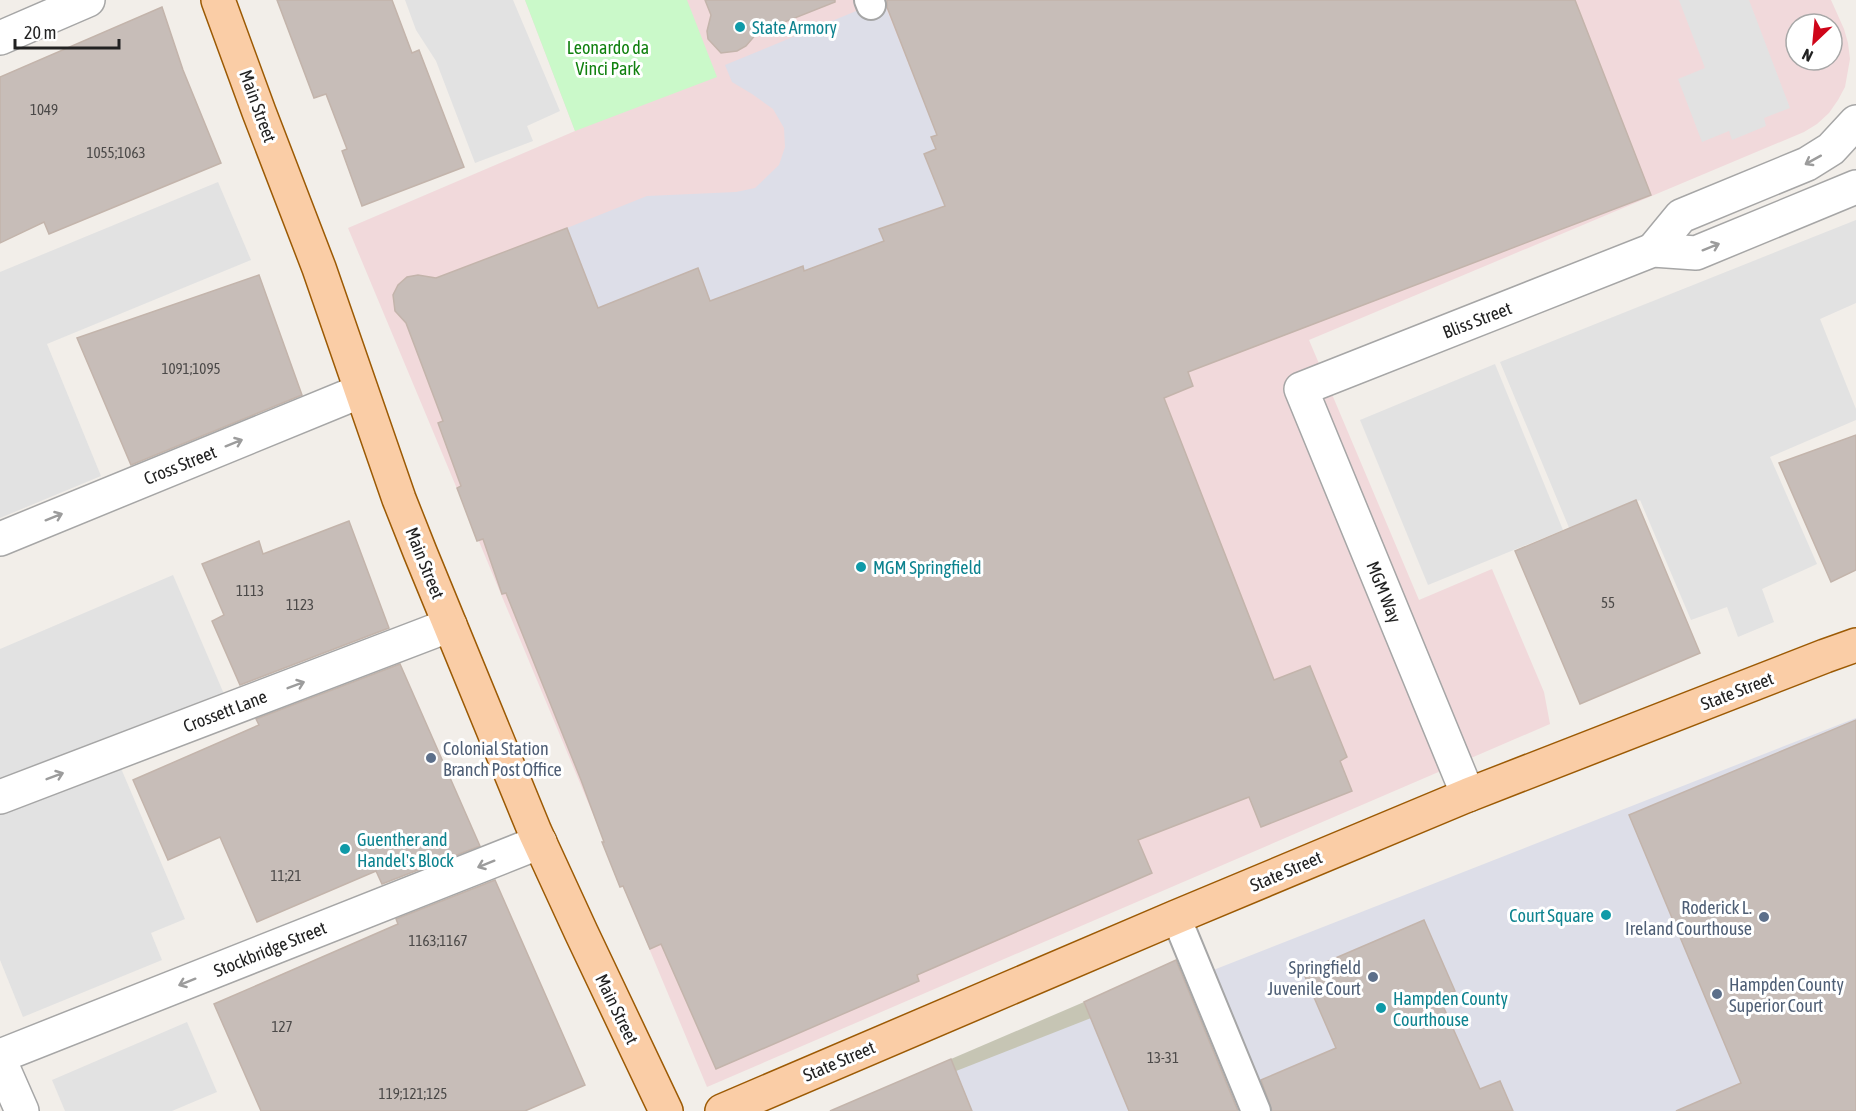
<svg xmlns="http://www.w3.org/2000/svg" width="1856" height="1111" font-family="'Asap Condensed',sans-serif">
<rect width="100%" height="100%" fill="#f2eee9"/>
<path fill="#f1d9db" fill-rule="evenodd" d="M525,0H1831L1844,29L1848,43L1850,59L1845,87L1838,100L1829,113L1817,124L1804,132L1309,340L1419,600L1492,569L1544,692L1550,724L707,1087L348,228L575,131ZM1796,24H1832V60H1796Z"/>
<polygon fill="#c6c5b4" points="1084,1002 1129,1111 972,1111 951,1059"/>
<polygon fill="#caf9c9" points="525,0 687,0 717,77 575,131"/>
<g fill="#e2e2e2">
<polygon points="405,0 513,0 560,111 527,126 533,141 475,163 436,61 416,30"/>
<polygon points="1679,0 1749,0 1790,108 1764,118 1766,126 1732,140 1729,131 1702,142 1678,79 1705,68"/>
<polygon points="218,182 251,260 47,344 101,476 0,518 0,272"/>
<polygon points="1856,220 1856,303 1820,319 1856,409 1856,420 1770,457 1817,564 1762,589 1774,622 1738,637 1727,607 1691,620 1640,500 1570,530 1500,362"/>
<polygon points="1495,364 1563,530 1428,585 1360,420"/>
<polygon points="173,575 224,694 0,790 0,649"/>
<polygon points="120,766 185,919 151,933 162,960 23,1017 0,960 0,814"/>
<polygon points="187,1022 217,1092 172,1111 65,1111 52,1080"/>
</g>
<g fill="#dddee8">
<polygon points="883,0 937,135 931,137 936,149 924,154 940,194 957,201 880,229 885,244 847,255 804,271 803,267 712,305 698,269 613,347 567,228 647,196 736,192 755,188 779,165 785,147 784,128 773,109 752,94 732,82 725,65"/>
<polygon points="1856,718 1856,1111 854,1111"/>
</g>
<g fill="#c7bdb8" stroke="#c3b4ab" stroke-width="1.5">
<polygon points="277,0 392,0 412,53 419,50 464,167 362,206 342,151 347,149 326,94 314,98"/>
<polygon points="705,0 835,0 835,2 757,33 746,46 737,51 721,53 708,39 707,31 711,15"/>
<polygon points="887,0 1575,0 1651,195 1188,372 1193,386 1164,398 1274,680 1310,666 1347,757 1340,761 1352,791 1261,827 1249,797 1138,840 1152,873 917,975 919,981 716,1069 661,944 650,949 623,886 620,887 602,842 604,842 581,780 506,593 502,594 483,539 477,541 457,488 461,486 438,423 443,421 406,323 395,311 393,295 398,285 407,277 418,275 436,278 567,228 598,308 698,268 710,301 803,266 804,271 884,241 879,229 945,206 924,154 936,149 931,137 937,135 887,7"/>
<polygon points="162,7 183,70 221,163 49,234 44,222 0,243 0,77"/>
<polygon points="259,275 302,395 131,465 77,338"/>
<polygon points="1856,435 1856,570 1831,582 1779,463"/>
<polygon points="1636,500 1700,653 1580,704 1515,551"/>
<polygon points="349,521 389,628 240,685 212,621 224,615 202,564 259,541 263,554"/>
<polygon points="400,664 480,846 382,884 376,871 257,922 220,837 168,860 133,780 259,725 256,719"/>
<polygon points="1856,720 1856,1111 1676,1111 1741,1083 1629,815"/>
<polygon points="495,880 585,1085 525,1111 261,1111 214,1004 398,924 396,919"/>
<polygon points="1424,920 1455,991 1439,997 1480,1089 1500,1081 1513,1111 1272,1111 1261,1080 1336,1048 1303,972"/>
<polygon points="1176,960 1238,1111 1129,1111 1084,1002"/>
<polygon points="951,1059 972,1111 830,1111"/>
</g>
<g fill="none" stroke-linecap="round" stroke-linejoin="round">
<defs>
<g id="pedestrian">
<polyline points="869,0 871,5"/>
<polyline points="1176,917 1256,1111"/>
</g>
<g id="minor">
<polyline points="0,38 88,0"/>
<polyline points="1653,250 1681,216 1807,164 1831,149 1856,122"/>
<polyline points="0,539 361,391"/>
<polyline points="1468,795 1301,389 1653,250 1696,253 1856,187"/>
<polyline points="0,797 450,625"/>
<polyline points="0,1056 540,842"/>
</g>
<polyline id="tertiary" points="0,1061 22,1111"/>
<g id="primary">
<polyline points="218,0 259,112 319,268 399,499 420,552 535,832 581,932 666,1111"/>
<polyline points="722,1111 1176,917 1468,795 1825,656 1856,645"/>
</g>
</defs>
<use href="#pedestrian" stroke="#a6a6a6" stroke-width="32"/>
<use href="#minor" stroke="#a6a6a6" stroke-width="36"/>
<use href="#tertiary" stroke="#a6a6a6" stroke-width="36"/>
<use href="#primary" stroke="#9c5a04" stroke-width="36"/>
<use href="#pedestrian" stroke="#fff" stroke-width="28"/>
<use href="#minor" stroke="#fff" stroke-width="33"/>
<use href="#tertiary" stroke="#fff" stroke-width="33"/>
<use href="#primary" stroke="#facda6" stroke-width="33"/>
</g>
<defs><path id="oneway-shaft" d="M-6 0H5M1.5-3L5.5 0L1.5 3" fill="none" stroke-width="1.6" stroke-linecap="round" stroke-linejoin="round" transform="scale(1.5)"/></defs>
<g stroke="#9c9c9c">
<use href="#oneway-shaft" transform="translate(1813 160) rotate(151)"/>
<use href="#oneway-shaft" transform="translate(1711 247) rotate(-22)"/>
<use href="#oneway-shaft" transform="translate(234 443) rotate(-22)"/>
<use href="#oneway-shaft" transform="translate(54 517) rotate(-22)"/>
<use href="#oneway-shaft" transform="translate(296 685) rotate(-21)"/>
<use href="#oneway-shaft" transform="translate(55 776) rotate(-21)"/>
<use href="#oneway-shaft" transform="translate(486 864) rotate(158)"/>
<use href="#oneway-shaft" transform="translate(187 982) rotate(158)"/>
</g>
<g fill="#0f9aa8" stroke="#fff" stroke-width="2">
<circle cx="740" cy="27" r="6"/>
<circle cx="861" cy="567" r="6"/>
<circle cx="345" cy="849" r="6"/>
<circle cx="1606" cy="915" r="6"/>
<circle cx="1381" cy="1008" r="6"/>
</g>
<g fill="#5c6f8a" stroke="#fff" stroke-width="2">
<circle cx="431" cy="758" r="6"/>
<circle cx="1764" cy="917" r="6"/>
<circle cx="1373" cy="977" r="6"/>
<circle cx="1717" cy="994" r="6"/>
</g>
<g text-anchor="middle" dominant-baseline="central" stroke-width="6" stroke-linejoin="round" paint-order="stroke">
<g font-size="15" fill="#4b4948">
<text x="44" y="109">1049</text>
<text x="116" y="152">1055;1063</text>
<text x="191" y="368">1091;1095</text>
<text x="250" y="590">1113</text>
<text x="1608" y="602">55</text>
<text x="300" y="604">1123</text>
<text x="286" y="875">11;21</text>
<text x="438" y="940">1163;1167</text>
<text x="282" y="1026">127</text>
<text x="1163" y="1057">13-31</text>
<text x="413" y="1093">119;121;125</text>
</g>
<g font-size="18" fill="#0d838f" stroke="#fff" text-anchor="start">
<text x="752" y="27">State Armory</text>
<text x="873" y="567">MGM Springfield</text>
<text x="357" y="839">Guenther and<tspan x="357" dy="21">Handel's Block</tspan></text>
<text x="1594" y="915" text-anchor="end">Court Square</text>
<text x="1393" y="998">Hampden County<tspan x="1393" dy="21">Courthouse</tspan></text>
</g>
<g font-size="18" fill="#11810f" stroke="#fff">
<text x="608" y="47">Leonardo da<tspan x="608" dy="21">Vinci Park</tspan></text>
</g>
<g font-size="18" fill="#222" stroke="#fff">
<text transform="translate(258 106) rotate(70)">Main Street</text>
<text transform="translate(1477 320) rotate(-21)">Bliss Street</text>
<text transform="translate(180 465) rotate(-22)">Cross Street</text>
<text transform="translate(425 563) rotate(68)">Main Street</text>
<text transform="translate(1384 592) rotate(68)">MGM Way</text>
<text transform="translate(1737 691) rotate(-21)">State Street</text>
<text transform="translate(225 711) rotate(-21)">Crossett Lane</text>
<text transform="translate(1286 871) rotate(-23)">State Street</text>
<text transform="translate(270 949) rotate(-22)">Stockbridge Street</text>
<text transform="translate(617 1009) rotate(64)">Main Street</text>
<text transform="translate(839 1061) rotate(-23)">State Street</text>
</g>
<g font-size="18" fill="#4e5e75" stroke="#fff" text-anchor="start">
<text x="443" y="748">Colonial Station<tspan x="443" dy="21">Branch Post Office</tspan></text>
<text x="1752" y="907" text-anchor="end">Roderick L.<tspan x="1752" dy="21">Ireland Courthouse</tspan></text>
<text x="1361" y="967" text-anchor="end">Springfield<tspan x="1361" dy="21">Juvenile Court</tspan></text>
<text x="1729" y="984">Hampden County<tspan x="1729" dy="21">Superior Court</tspan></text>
</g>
</g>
<g transform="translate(1814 42) rotate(206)"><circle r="28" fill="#ffffff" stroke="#a7a7a7" stroke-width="1.5"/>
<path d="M0-4.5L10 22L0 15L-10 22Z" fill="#cf0519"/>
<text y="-9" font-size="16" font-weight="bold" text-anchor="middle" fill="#222222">N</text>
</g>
<path d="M15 39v9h104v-9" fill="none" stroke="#222222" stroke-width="3"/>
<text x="24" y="39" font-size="18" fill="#222222" stroke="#ffffff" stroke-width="4.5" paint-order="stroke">20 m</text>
</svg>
